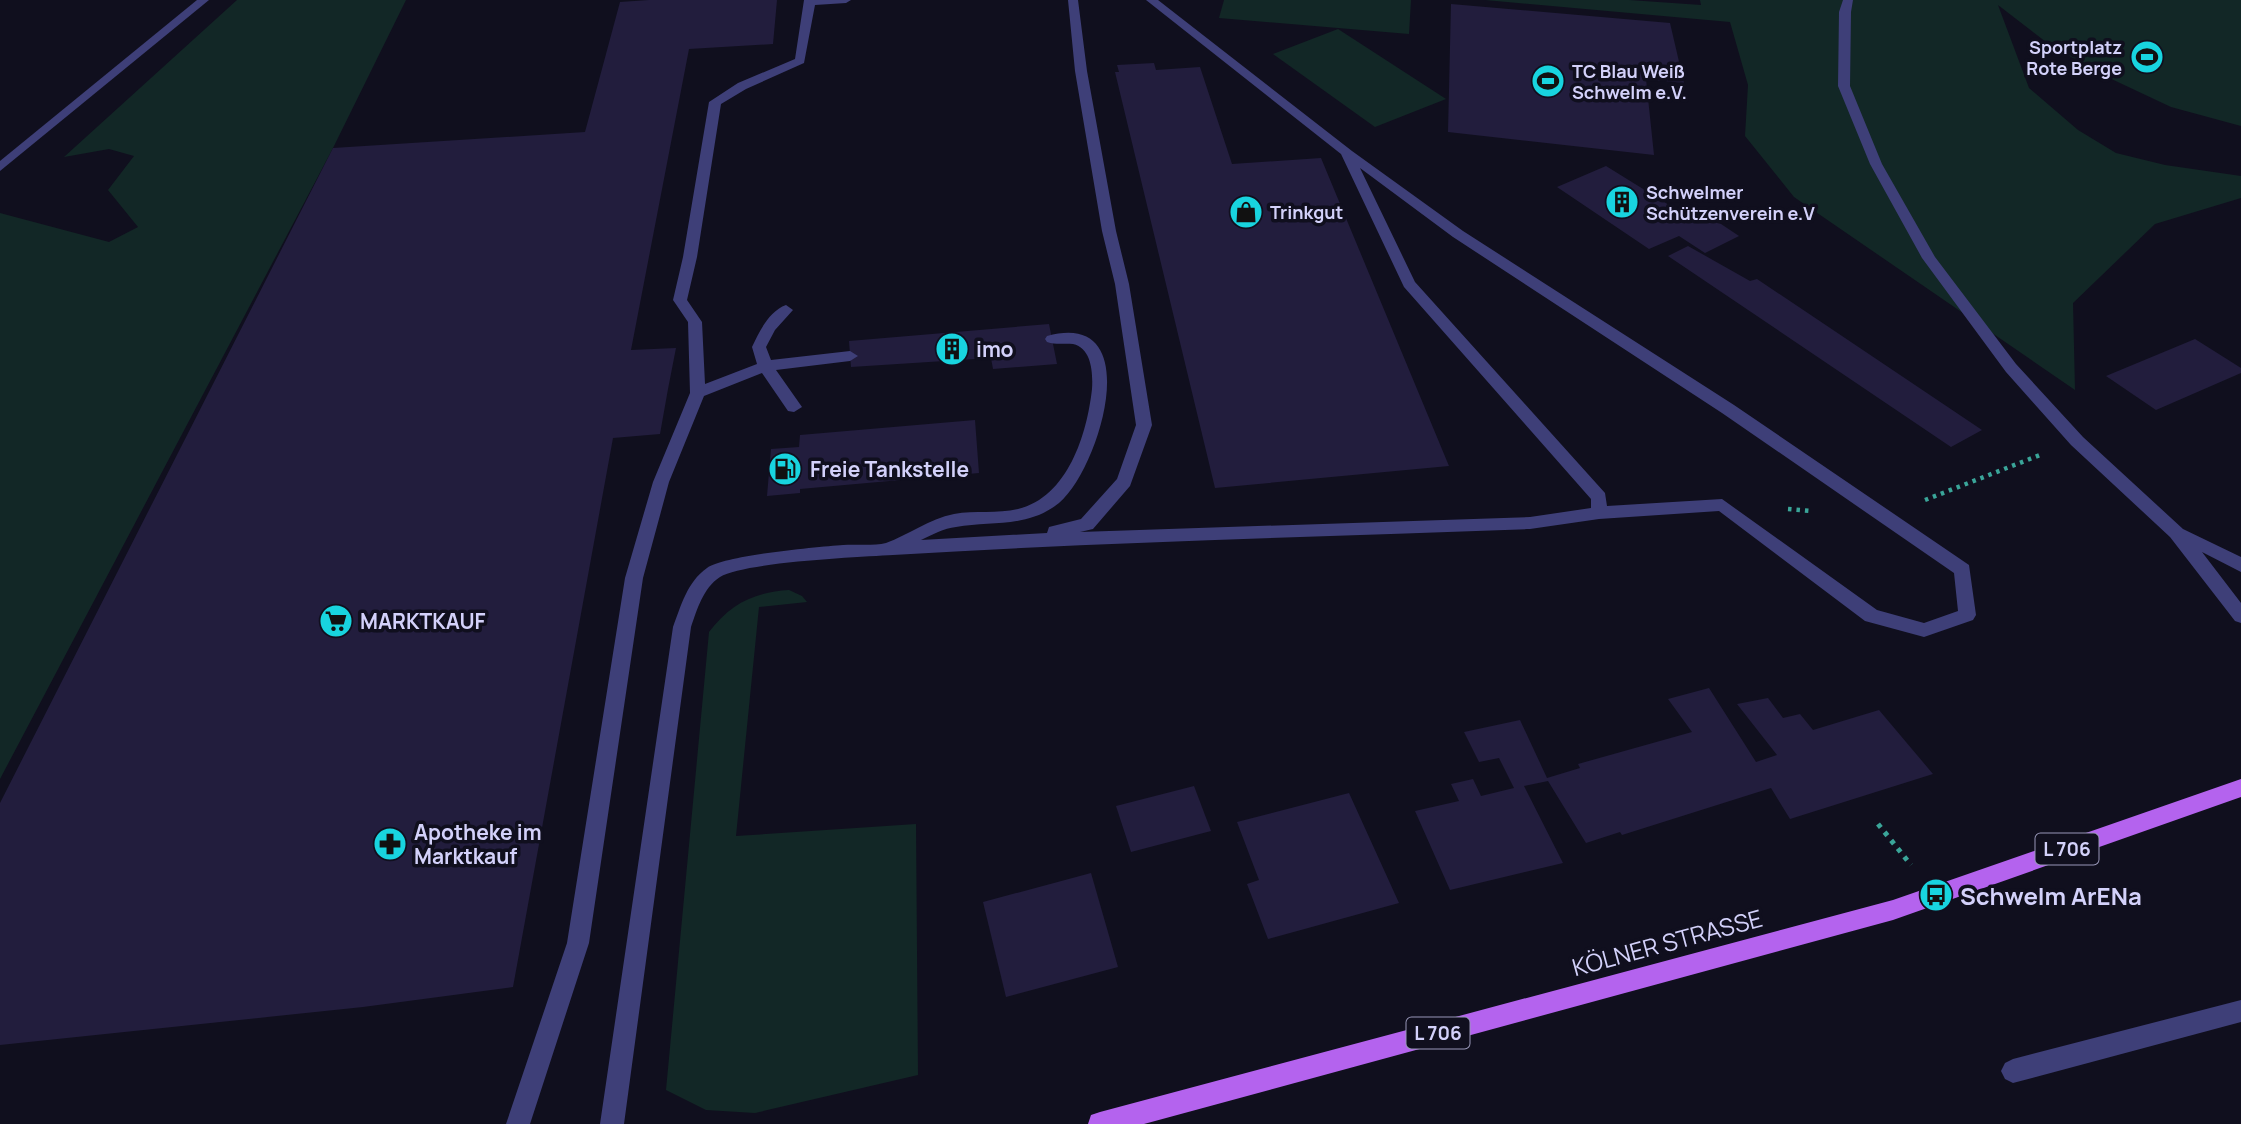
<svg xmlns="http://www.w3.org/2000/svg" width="2241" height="1124" font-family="Manrope,sans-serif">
<rect width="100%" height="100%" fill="#100f1e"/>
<g fill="#122726">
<polygon points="237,0 406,0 333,148 0,779 0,213 109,242 138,227 108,190 134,156 109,149 64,157"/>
<polygon points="1224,0 1411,0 1409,34 1219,18"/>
<polygon points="1485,0 1629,0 1701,5 1700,0 2241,0 2241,126 2171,107 2103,75 2050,45 1998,5 2029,88 2078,130 2116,153 2165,165 2241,176 2241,198 2155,224 2073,303 2075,390 1794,197 1745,136 1748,85 1730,22"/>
<polygon points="1338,29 1446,99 1375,127 1273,54"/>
<path d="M789,590L802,596L807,602L759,607L736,836L916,824L918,1075L755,1113L706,1110L666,1090L709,632C730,604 754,592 789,590Z"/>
</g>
<g fill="#221d3d">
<polygon points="649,0 777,0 773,44 689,49 631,350 676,348 668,389 660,434 613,438 513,987 363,1007 0,1045 0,803 333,148 585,132 620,2"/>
<polygon points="1451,4 1670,23 1684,83 1646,79 1654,155 1448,132"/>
<polygon points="1154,63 1156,70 1200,67 1232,164 1321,158 1449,466 1215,488 1115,72 1119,72 1117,65"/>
<polygon points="1606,166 1698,223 1712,218 1739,236 1705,253 1679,236 1649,249 1557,187"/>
<polygon points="1688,246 1750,281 1757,279 1982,430 1951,447 1668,256"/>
<polygon points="1049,324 1057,364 993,369 991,358 851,367 849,341"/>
<polygon points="2195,339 2241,368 2241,373 2156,410 2106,376"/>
<polygon points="975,420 979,473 800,489 800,493 767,496 771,449 799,447 800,435"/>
<polygon points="1709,688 1756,762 1777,755 1737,704 1768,698 1783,718 1800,714 1813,730 1879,710 1933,774 1790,819 1771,788 1622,835 1620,832 1586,843 1548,781 1524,786 1563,863 1450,890 1415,811 1459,801 1451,784 1473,779 1481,796 1514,788 1499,758 1479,762 1464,732 1520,720 1547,778 1580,768 1578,764 1692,732 1668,699"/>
<polygon points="1194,786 1211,831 1131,852 1116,806"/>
<polygon points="1349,793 1399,903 1268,939 1247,884 1259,880 1237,822"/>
<polygon points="1091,873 1118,967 1006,997 983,902"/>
</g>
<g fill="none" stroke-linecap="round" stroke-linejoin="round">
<g stroke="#3aa599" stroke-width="4.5" stroke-dasharray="3.5 5" stroke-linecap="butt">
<polyline points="1925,500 2040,455"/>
<polyline points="1788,509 1810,511"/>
</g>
<polyline stroke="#3aa599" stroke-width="5" stroke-dasharray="4.5 6" stroke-linecap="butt" points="1878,824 1911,865"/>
<g fill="#3e3f78" fill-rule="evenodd">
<path d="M804,0H851L846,3L815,5L804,63L746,89L721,104L697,257L687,300L702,322L705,384L757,364L752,347C759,332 769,311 786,305L793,310L775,330L766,347L771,360L850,351L858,356L850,361L776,370L802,407L794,412L788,411L762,373L704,396L669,482L643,578L589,943L530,1124H506L567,943L625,578L653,482L690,393L688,322L673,300L683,257L709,102L738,83L795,59Z"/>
<path d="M1068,0H1078L1087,71L1116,231L1129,284L1152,425L1130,486L1093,529L1080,532L1530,517L1591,508V499L1404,287L1341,154L1146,0H1158L1352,151L1463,231L1734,405L1969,565L1976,615L1973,620L1924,637L1865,621L1719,511L1599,519L1530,529C1318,537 1105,542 893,555C860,557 744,562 720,577C703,588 697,610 691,627L624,1124H600L673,627C681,606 687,582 707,568C726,555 817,547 843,545C856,544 874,546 886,543C908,535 929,519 954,514C975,510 997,514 1018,509C1068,497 1087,434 1092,389C1093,374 1092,348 1073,344C1064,343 1056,345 1047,342L1045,339L1047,336C1148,308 1100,469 1059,503C1028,528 992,521 956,527C944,528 932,535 921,540L1047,533L1049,527L1081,519L1117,479L1136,425L1115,284L1102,231L1075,71ZM1360,168L1453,237L1722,413L1954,573L1958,611L1924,623L1877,610L1722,499L1607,506L1605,493L1415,282Z"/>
<polygon points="2241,1000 2241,1022 2013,1083 2005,1079 2001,1071 2005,1063 2013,1059"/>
</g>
<g fill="#3e3f78" fill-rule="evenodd">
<polygon points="197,0 209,0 0,171 0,161"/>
<polygon points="1843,0 1853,0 1851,12 1850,86 1882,164 1935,257 2016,364 2083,437 2183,529 2241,557 2241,572 2202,552 2241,603 2241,623 2235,621 2170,537 2071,445 2006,372 1922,258 1870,164 1838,86 1839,12"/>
</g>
<polygon fill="#b463ee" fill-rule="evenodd" points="2241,779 2241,797 1893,920 1144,1124 1088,1124 1091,1115 1100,1112 1893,900"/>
</g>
<defs>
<symbol id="stadium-disc" viewBox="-11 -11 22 22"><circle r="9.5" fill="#18d4df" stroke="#100f1e"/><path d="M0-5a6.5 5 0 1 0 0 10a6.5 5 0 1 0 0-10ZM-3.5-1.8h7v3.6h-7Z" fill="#111"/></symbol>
<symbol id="building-disc" viewBox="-11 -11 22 22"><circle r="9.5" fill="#18d4df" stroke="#100f1e"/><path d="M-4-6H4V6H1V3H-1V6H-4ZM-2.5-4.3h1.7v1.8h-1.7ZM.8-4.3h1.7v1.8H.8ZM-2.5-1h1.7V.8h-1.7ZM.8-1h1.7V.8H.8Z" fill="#111"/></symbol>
<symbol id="shop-disc" viewBox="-11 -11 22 22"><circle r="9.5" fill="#18d4df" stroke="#100f1e"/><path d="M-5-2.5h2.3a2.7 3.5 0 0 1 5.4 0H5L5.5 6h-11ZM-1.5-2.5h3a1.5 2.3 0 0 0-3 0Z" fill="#111"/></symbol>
<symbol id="fuel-disc" viewBox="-11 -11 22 22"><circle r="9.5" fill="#18d4df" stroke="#100f1e"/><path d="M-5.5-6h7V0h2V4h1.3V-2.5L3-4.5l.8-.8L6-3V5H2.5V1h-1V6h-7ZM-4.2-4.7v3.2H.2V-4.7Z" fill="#111"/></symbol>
<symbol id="supermarket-disc" viewBox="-11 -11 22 22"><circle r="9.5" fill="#18d4df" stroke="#100f1e"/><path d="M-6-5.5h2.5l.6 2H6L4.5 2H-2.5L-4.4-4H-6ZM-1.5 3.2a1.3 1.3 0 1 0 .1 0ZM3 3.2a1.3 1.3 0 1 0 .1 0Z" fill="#111"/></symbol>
<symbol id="pharmacy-disc" viewBox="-11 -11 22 22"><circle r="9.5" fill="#18d4df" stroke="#100f1e"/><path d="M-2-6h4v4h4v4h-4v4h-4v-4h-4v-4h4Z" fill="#111"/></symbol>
<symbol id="bus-disc" viewBox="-11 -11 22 22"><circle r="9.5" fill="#18d4df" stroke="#100f1e"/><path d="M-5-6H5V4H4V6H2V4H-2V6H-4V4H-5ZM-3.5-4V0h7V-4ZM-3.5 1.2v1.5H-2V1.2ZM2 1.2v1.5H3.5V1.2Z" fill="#111"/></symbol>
</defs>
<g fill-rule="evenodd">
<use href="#stadium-disc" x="2128" y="38" width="38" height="38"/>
<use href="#stadium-disc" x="1529" y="62" width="38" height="38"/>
<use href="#building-disc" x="1603" y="183" width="38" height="38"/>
<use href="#shop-disc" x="1227" y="193" width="38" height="38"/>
<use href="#building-disc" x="933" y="330" width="38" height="38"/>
<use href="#fuel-disc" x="766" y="450" width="38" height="38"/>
<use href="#supermarket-disc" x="317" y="602" width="38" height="38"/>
<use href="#pharmacy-disc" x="371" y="825" width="38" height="38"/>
<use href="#bus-disc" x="1917" y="876" width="38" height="38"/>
</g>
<g text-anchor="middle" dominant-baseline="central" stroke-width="7" stroke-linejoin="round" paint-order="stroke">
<g font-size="18" font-weight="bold" fill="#d3d1fa" stroke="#100f1e" text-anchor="start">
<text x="2122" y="47" text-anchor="end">Sportplatz<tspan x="2122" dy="21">Rote Berge</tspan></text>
<text x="1572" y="71">TC Blau Weiß<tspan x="1572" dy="21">Schwelm e.V.</tspan></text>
<text x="1646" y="192">Schwelmer<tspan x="1646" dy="21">Schützenverein e.V</tspan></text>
<text x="1270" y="212">Trinkgut</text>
</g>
<g fill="#100f1e" stroke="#9897b8" stroke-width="2">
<rect x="2035.5" y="833.5" width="63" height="31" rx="5"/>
<rect x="1406.5" y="1017.5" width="63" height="31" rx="5"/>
</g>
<g font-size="19" font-weight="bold" fill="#d3d1fa">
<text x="2067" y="849">L 706</text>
<text x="1438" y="1033">L 706</text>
</g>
<g font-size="21" font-weight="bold" fill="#d3d1fa" stroke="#100f1e" text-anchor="start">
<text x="976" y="349">imo</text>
<text x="810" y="469">Freie Tankstelle</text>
<text x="360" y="621">MARKTKAUF</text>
<text x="414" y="832">Apotheke im<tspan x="414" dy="24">Marktkauf</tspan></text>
</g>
<g font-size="24" font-weight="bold" fill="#d3d1fa" stroke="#100f1e" text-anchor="start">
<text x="1960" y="895">Schwelm ArENa</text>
</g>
<g font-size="24" fill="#d3d1fa" stroke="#100f1e">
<text transform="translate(1667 942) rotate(-15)">KÖLNER STRASSE</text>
</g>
</g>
</svg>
